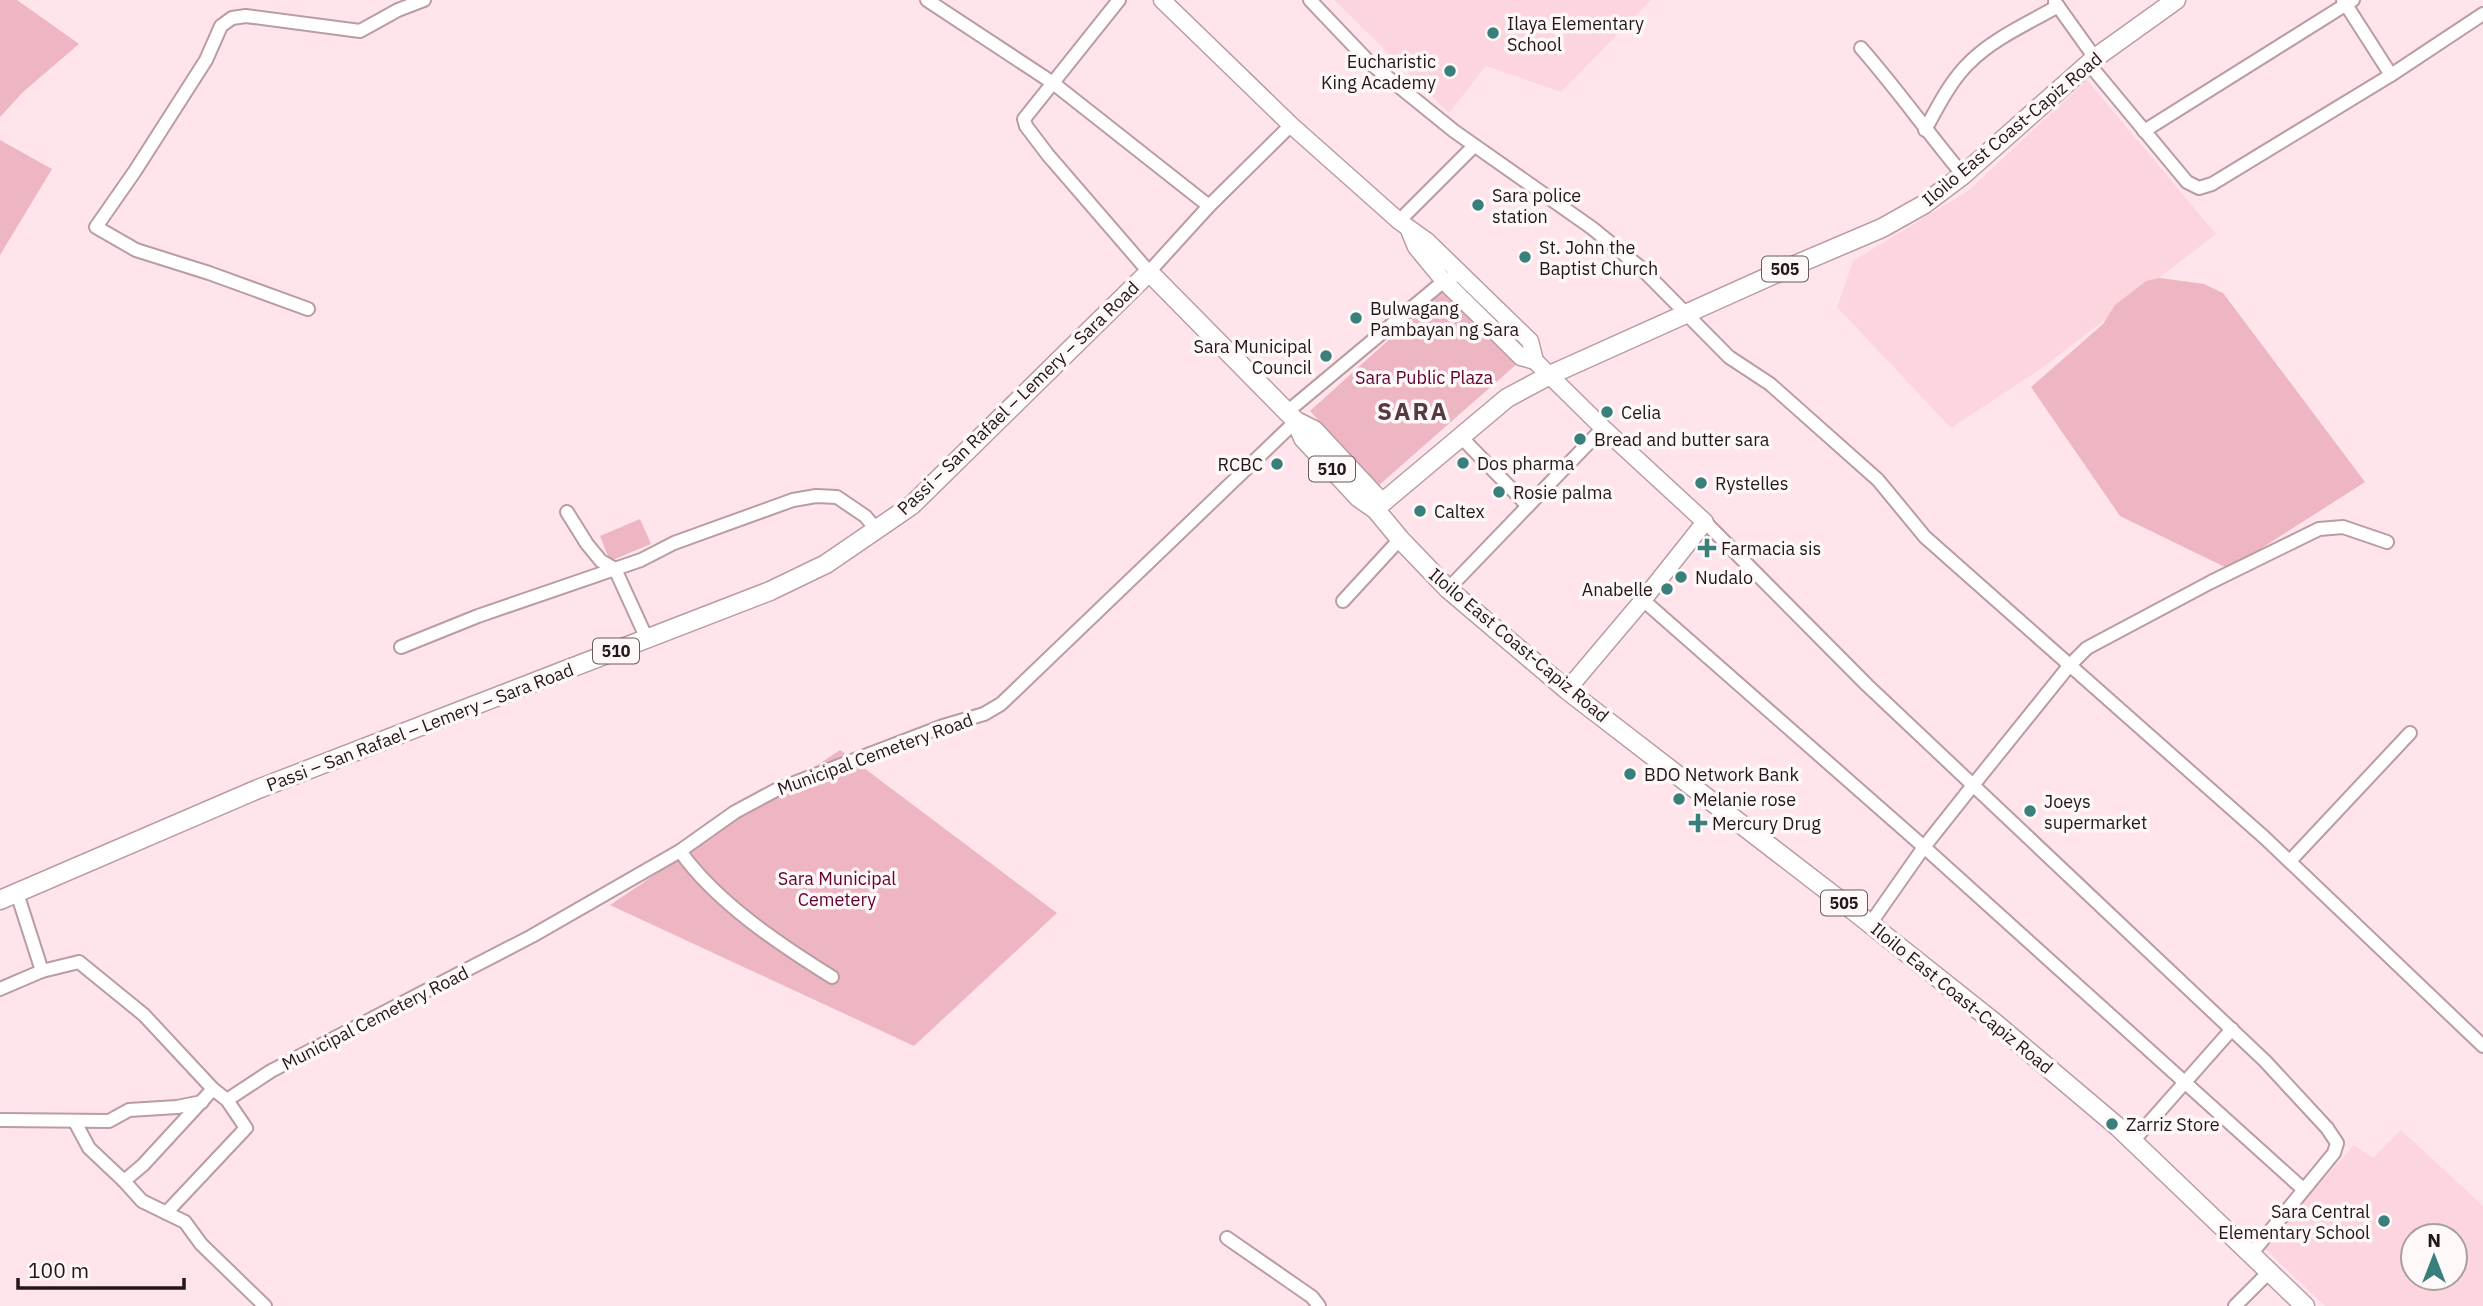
<svg xmlns="http://www.w3.org/2000/svg" width="2483" height="1306" font-family="'IBM Plex Sans',sans-serif">
<rect width="100%" height="100%" fill="#ffe5eb"/>
<g fill="#fdd5de" fill-rule="evenodd">
<polygon points="1334,0 1651,0 1561,92 1486,66 1449,113"/>
<polygon points="2087,80 2216,234 2042,368 1951,428 1837,307 1853,261 1968,191"/>
<path d="M2401,1130L2483,1206V1306H2325L2263,1247L2354,1145L2373,1158ZM2413,1236H2455V1278H2413Z"/>
</g>
<g fill="#eeb5c3">
<polygon points="0,0 17,0 79,44 23,92 0,117"/>
<polygon points="0,140 52,169 0,255"/>
<polygon points="2160,278 2204,284 2223,293 2365,482 2229,569 2120,516 2031,387 2103,324 2115,305 2146,281"/>
<polygon points="1446,288 1519,362 1378,486 1310,411"/>
<polygon points="640,519 651,544 610,561 600,536"/>
<polygon points="840,750 1057,913 914,1046 610,905"/>
</g>
<g fill="none" stroke-linecap="round" stroke-linejoin="round">
<defs>
<g id="street">
<polyline points="927,0 1053,83 1209,206"/>
<polyline points="1119,0 1024,119 1026,126 1048,155 1149,272 1209,206 1291,125"/>
<polyline points="1310,0 1370,63 1454,131 1592,228 1641,268 1729,357 1770,384 1878,480 1925,537 2265,838 2483,1046"/>
<polyline points="2343,0 2391,75"/>
<polyline points="2055,2 2095,58"/>
<path d="M1861,48C1897,89 1928,133 1963,175"/>
<polyline points="2089,64 2187,182 2199,188 2212,184 2391,75 2483,14"/>
<path d="M1925,130C1938,106 1951,80 1970,62C1994,38 2029,23 2058,6"/>
<polyline points="2144,131 2353,0"/>
<polyline points="1399,221 1474,146"/>
<polyline points="308,309 209,273 136,250 96,227 135,171 206,60 221,26 232,18 246,16 360,31 398,10 424,0"/>
<polyline points="1287,412 1444,281 1459,274"/>
<polyline points="1460,436 1528,506"/>
<polyline points="567,512 587,544 601,561 615,569 647,639"/>
<polyline points="1705,522 1867,685 2265,1061 2327,1128 2337,1143 2334,1153 2252,1253"/>
<polyline points="1448,589 1603,428"/>
<polyline points="1643,600 1924,847 2303,1189"/>
<polyline points="1343,601 1400,539"/>
<polyline points="401,647 478,616 641,560 674,543 793,500 816,496 837,497 865,516 877,530"/>
<path d="M680,851C716,902 779,944 832,977"/>
<polyline points="2290,861 2410,733"/>
<polyline points="17,893 42,971 79,962 144,1015 213,1089 143,1165 124,1181 142,1201 185,1222 201,1244 265,1306"/>
<polyline points="1870,924 1924,847 1974,784 2069,666 2087,648 2211,582 2319,529 2343,527 2387,542"/>
<polyline points="0,989 42,971"/>
<polyline points="213,1089 227,1100 271,1071 532,936 680,851 735,812 776,790 943,726 984,714 1001,704 1296,421"/>
<polyline points="0,1120 109,1121 129,1110 177,1107 202,1102"/>
<polyline points="75,1122 89,1148 124,1181"/>
<polyline points="2133,1141 2232,1029"/>
<polyline points="166,1213 246,1128 227,1100"/>
<polyline points="1227,1238 1312,1297 1319,1306"/>
<polyline points="2235,1306 2270,1271"/>
</g>
<g id="secondary">
<polyline points="1162,0 1291,125 1399,221 1427,241 1530,341 1535,361"/>
<polyline points="1409,230 1416,247 1444,281 1521,357 1535,361 1603,428 1705,522 1643,600 1567,690"/>
</g>
<g id="primary">
<polyline points="1296,421 1303,438 1359,498 1376,510 1400,539 1448,589 1567,690 1859,915 1995,1023 2118,1127 2305,1306"/>
<polyline points="1376,510 1382,503 1507,398 1550,375 1788,268 1882,228 1923,205 1963,175 2095,58 2176,0"/>
<polyline points="0,900 258,789 770,591 826,564 912,505 1149,272 1296,421 1314,430 1382,503"/>
</g>
</defs>
<use href="#street" stroke="#ba9ca3" stroke-width="16"/>
<use href="#secondary" stroke="#ba9ca3" stroke-width="19"/>
<use href="#primary" stroke="#ba9ca3" stroke-width="21"/>
<use href="#street" stroke="#fff" stroke-width="12"/>
<use href="#secondary" stroke="#fff" stroke-width="16"/>
<use href="#primary" stroke="#fff" stroke-width="18"/>
</g>
<g fill="#39807c" stroke="#fff8f9" stroke-width="2.5">
<circle cx="1493" cy="33" r="7"/>
<circle cx="1450" cy="71" r="7"/>
<circle cx="1478" cy="205" r="7"/>
<circle cx="1525" cy="257" r="7"/>
<circle cx="1356" cy="318" r="7"/>
<circle cx="1326" cy="356" r="7"/>
<circle cx="1607" cy="412" r="7"/>
<circle cx="1580" cy="439" r="7"/>
<circle cx="1463" cy="463" r="7"/>
<circle cx="1277" cy="464" r="7"/>
<circle cx="1701" cy="483" r="7"/>
<circle cx="1499" cy="492" r="7"/>
<circle cx="1420" cy="511" r="7"/>
<path d="M1703.5 537.5h7v7h7v7h-7v7h-7v-7h-7v-7h7z"/>
<circle cx="1681" cy="577" r="7"/>
<circle cx="1667" cy="589" r="7"/>
<circle cx="1630" cy="774" r="7"/>
<circle cx="1679" cy="799" r="7"/>
<circle cx="2030" cy="811" r="7"/>
<path d="M1694.5 812.5h7v7h7v7h-7v7h-7v-7h-7v-7h7z"/>
<circle cx="2112" cy="1124" r="7"/>
<circle cx="2384" cy="1221" r="7"/>
</g>
<g text-anchor="middle" dominant-baseline="central" stroke-width="7" stroke-linejoin="round" paint-order="stroke">
<g fill="#fff8f9" stroke="#645a5d" stroke-width="2">
<rect x="1762" y="256.5" width="46" height="25" rx="5"/>
<rect x="1309" y="456.5" width="46" height="25" rx="5"/>
<rect x="593" y="638.5" width="46" height="25" rx="5"/>
<rect x="1821" y="890.5" width="46" height="25" rx="5"/>
</g>
<g font-size="16" font-weight="bold" fill="#22171a">
<text x="1785" y="269">505</text>
<text x="1332" y="469">510</text>
<text x="616" y="651">510</text>
<text x="1844" y="903">505</text>
</g>
<g font-size="18" fill="#22171a" stroke="#fff8f9" text-anchor="start">
<text x="1507" y="23">Ilaya Elementary<tspan x="1507" dy="21">School</tspan></text>
<text x="1436" y="61" text-anchor="end">Eucharistic<tspan x="1436" dy="21">King Academy</tspan></text>
<text x="1492" y="195">Sara police<tspan x="1492" dy="21">station</tspan></text>
<text x="1539" y="247">St. John the<tspan x="1539" dy="21">Baptist Church</tspan></text>
<text x="1370" y="308">Bulwagang<tspan x="1370" dy="21">Pambayan ng Sara</tspan></text>
<text x="1312" y="346" text-anchor="end">Sara Municipal<tspan x="1312" dy="21">Council</tspan></text>
<text x="1621" y="412">Celia</text>
<text x="1594" y="439">Bread and butter sara</text>
<text x="1477" y="463">Dos pharma</text>
<text x="1263" y="464" text-anchor="end">RCBC</text>
<text x="1715" y="483">Rystelles</text>
<text x="1513" y="492">Rosie palma</text>
<text x="1434" y="511">Caltex</text>
<text x="1721" y="548">Farmacia sis</text>
<text x="1695" y="577">Nudalo</text>
<text x="1653" y="589" text-anchor="end">Anabelle</text>
<text x="1644" y="774">BDO Network Bank</text>
<text x="1693" y="799">Melanie rose</text>
<text x="2044" y="801">Joeys<tspan x="2044" dy="21">supermarket</tspan></text>
<text x="1712" y="823">Mercury Drug</text>
<text x="2126" y="1124">Zarriz Store</text>
<text x="2370" y="1211" text-anchor="end">Sara Central<tspan x="2370" dy="21">Elementary School</tspan></text>
</g>
<g font-size="18" fill="#22171a" stroke="#fff8f9">
<text transform="translate(2012 129) rotate(-40)">Iloilo East Coast-Capiz Road</text>
<text transform="translate(1018 398) rotate(-44)">Passi – San Rafael – Lemery – Sara Road</text>
<text transform="translate(1519 645) rotate(40)">Iloilo East Coast-Capiz Road</text>
<text transform="translate(420 727) rotate(-21)">Passi – San Rafael – Lemery – Sara Road</text>
<text transform="translate(875 754) rotate(-20)">Municipal Cemetery Road</text>
<text transform="translate(1962 998) rotate(39)">Iloilo East Coast-Capiz Road</text>
<text transform="translate(375 1018) rotate(-27)">Municipal Cemetery Road</text>
</g>
<g font-size="18" fill="#62012d" stroke="#fff8f9">
<text x="1424" y="377">Sara Public Plaza</text>
<text x="837" y="878">Sara Municipal<tspan x="837" dy="21">Cemetery</tspan></text>
</g>
<g font-size="24" font-weight="bold" letter-spacing="2" fill="#543b42" stroke="#fff8f9">
<text x="1413" y="411">SARA</text>
</g>
</g>
<g transform="translate(2434 1257)"><circle r="33" fill="#fff8f9" stroke="#a79ea0" stroke-width="2"/>
<path d="M0-5L12 26L0 18L-12 26Z" fill="#39807c"/>
<text y="-10" font-size="19" font-weight="bold" text-anchor="middle" fill="#22171a">N</text>
</g>
<path d="M18 1278v10h166v-10" fill="none" stroke="#22171a" stroke-width="3.5"/>
<text x="28" y="1278" font-size="21" fill="#22171a" stroke="#fff8f9" stroke-width="5" paint-order="stroke">100 m</text>
</svg>
